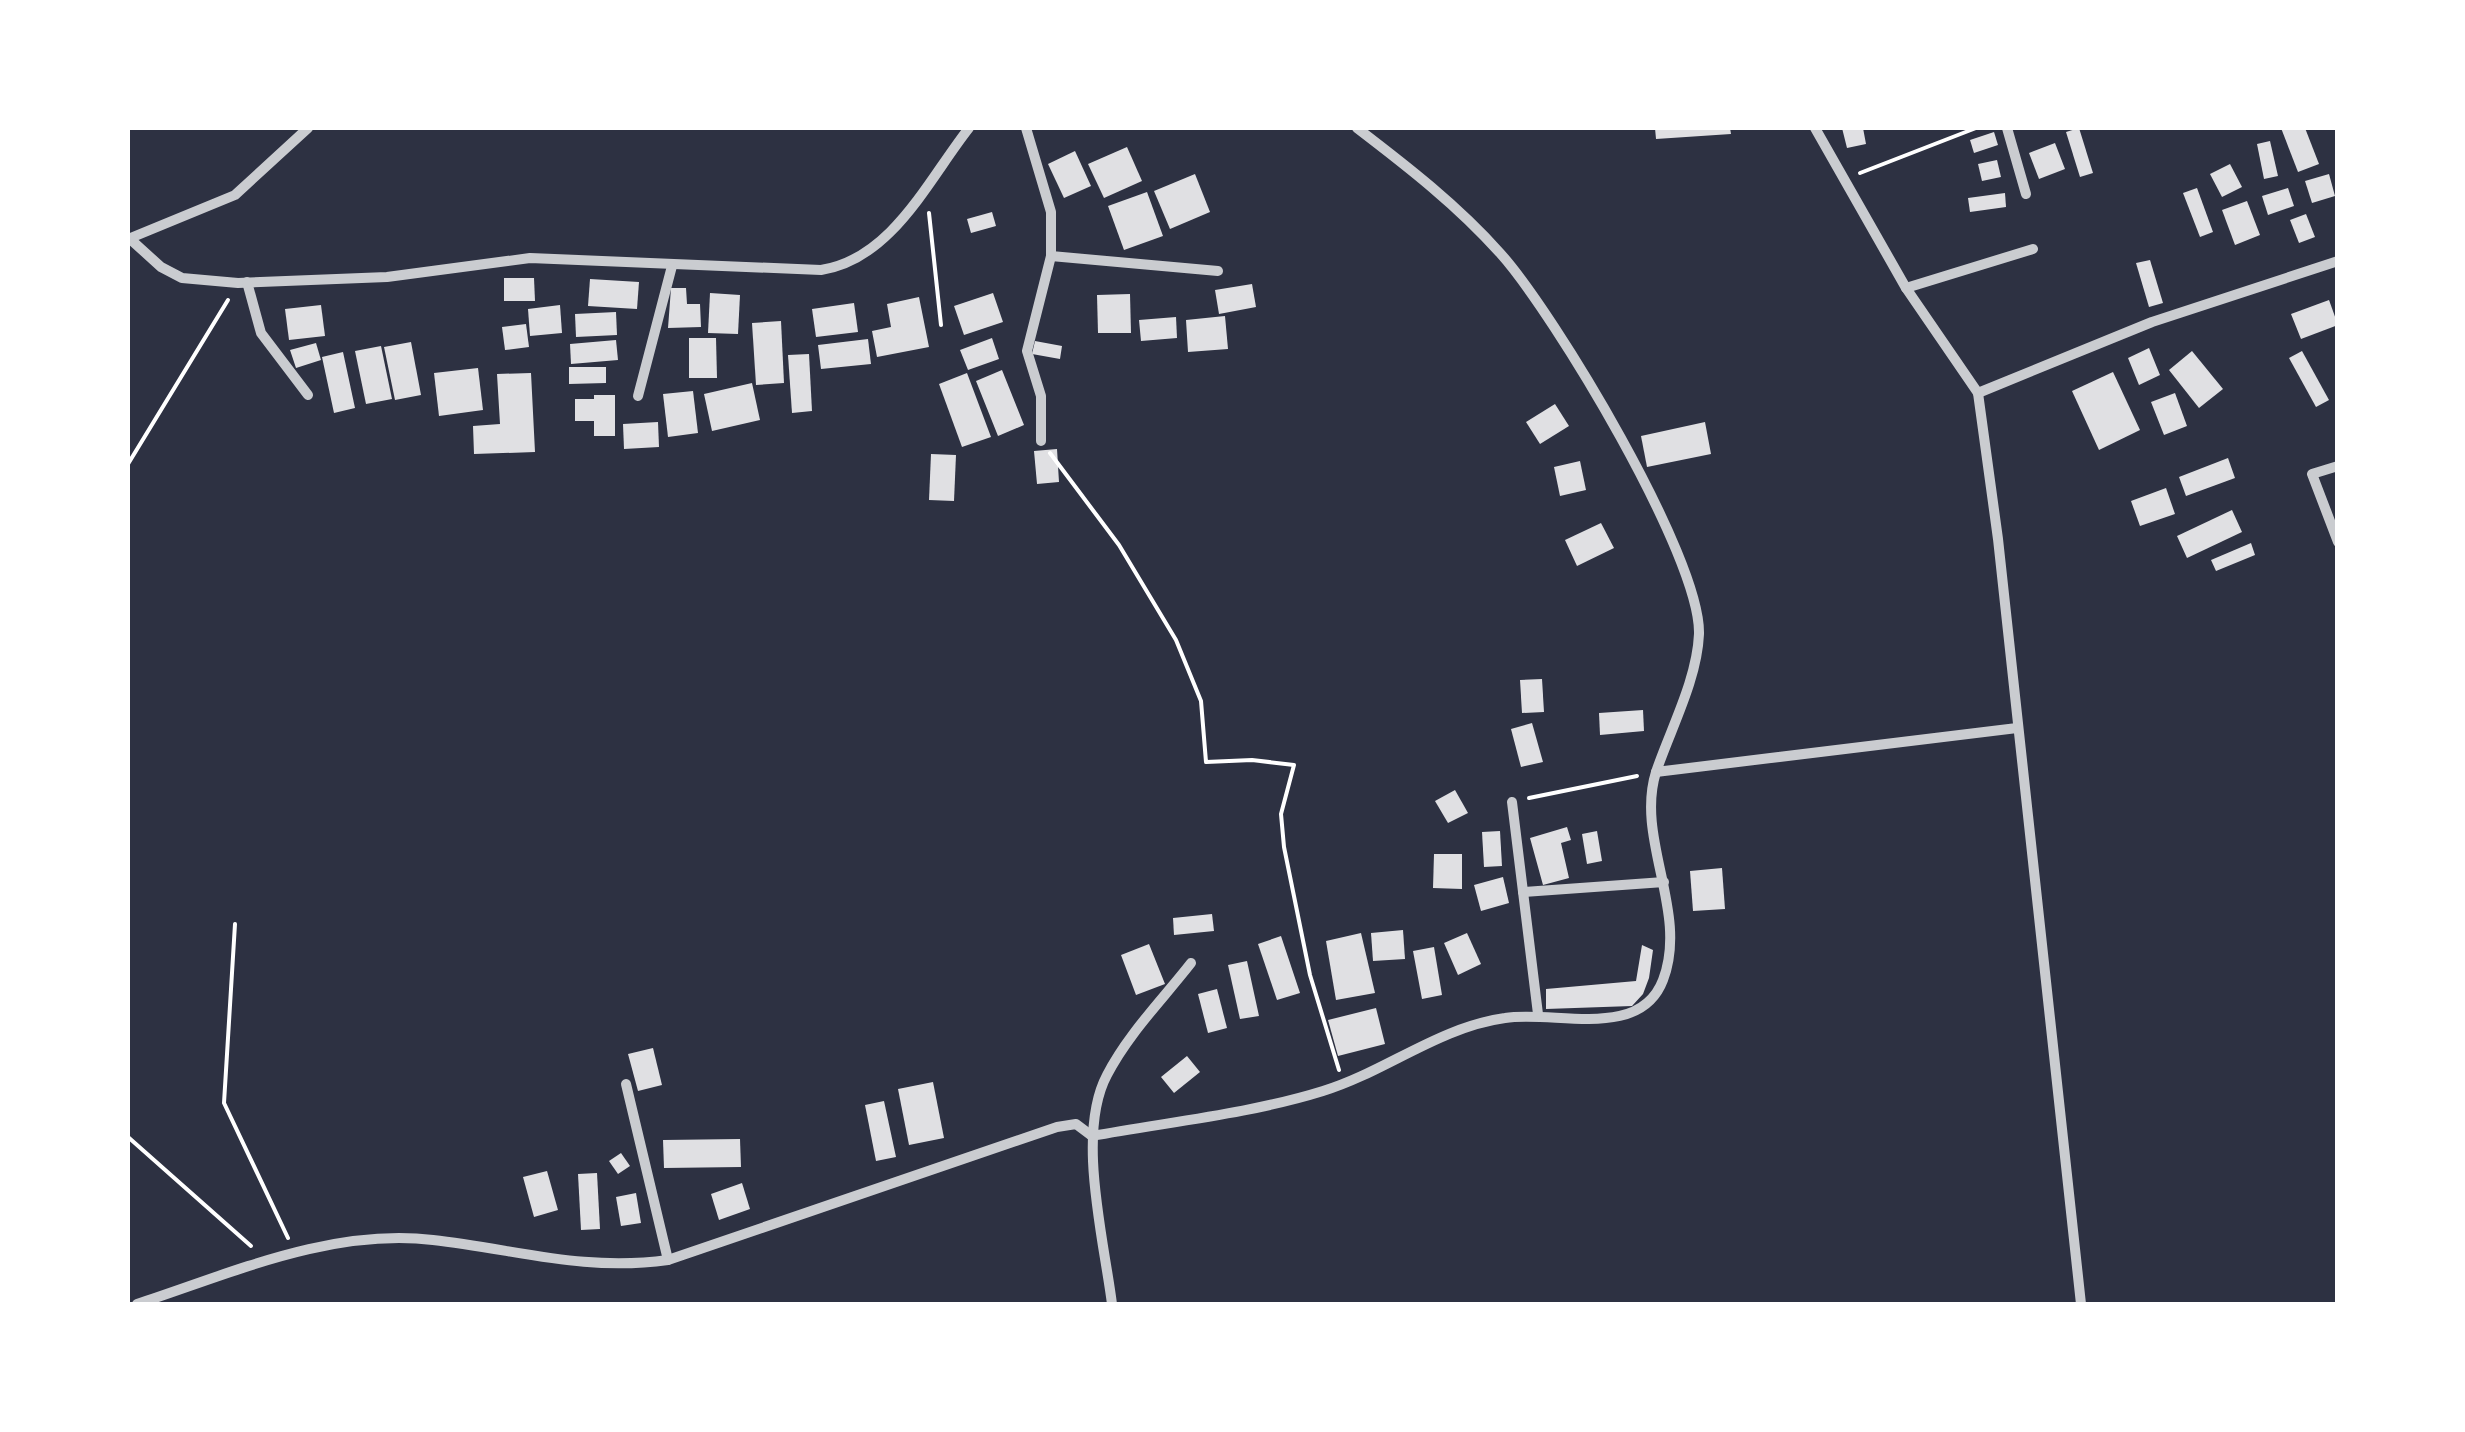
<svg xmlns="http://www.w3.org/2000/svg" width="2465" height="1432" font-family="'Fira Sans',sans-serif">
<rect width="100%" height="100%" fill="#2d3142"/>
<g fill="#e0e0e3">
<polygon points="1655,128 1730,128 1731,134 1656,139"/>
<polygon points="1842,128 1863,128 1866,144 1847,148"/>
<polygon points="2079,128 2093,173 2080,177 2066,132"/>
<polygon points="2281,128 2305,128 2319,164 2298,172"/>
<polygon points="1994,132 1998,145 1974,153 1970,140"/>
<polygon points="2270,141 2278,176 2264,179 2257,144"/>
<polygon points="2055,143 2065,169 2039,179 2029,153"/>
<polygon points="1127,147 1142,181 1104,198 1088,164"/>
<polygon points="1075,151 1091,186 1064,198 1048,164"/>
<polygon points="1997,160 2001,177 1982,181 1978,164"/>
<polygon points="2230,164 2242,187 2222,197 2210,174"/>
<polygon points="1195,174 1210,212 1170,229 1154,191"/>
<polygon points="2329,174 2335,196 2312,203 2305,181"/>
<polygon points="2197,188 2213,232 2200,237 2183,193"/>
<polygon points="2288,188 2294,206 2268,215 2262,196"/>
<polygon points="1147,192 1163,236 1124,250 1108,206"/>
<polygon points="2005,193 2006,207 1970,212 1968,198"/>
<polygon points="2247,201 2260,235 2235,245 2222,210"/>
<polygon points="992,212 996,226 971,233 967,219"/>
<polygon points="2306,214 2315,237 2299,243 2290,220"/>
<polygon points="2150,260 2163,303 2149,307 2136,263"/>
<polygon points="504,278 534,278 535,301 504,301"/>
<polygon points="590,279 639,282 637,309 588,306"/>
<polygon points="1252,284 1256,307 1219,314 1215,290"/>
<polygon points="671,288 686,288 687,304 700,304 701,327 668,328"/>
<polygon points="710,293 740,295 738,334 708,333"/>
<polygon points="993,293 1003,322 964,335 954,306"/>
<polygon points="1130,294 1131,333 1098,333 1097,295"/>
<polygon points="919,297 929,347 877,357 872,331 891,327 887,304"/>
<polygon points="2329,300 2338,325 2301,339 2291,314"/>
<polygon points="854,303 858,332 816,337 812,309"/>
<polygon points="321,305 325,336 289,340 285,309"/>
<polygon points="560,305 562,333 530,336 528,309"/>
<polygon points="616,312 617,335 576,337 575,314"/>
<polygon points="1225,316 1228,349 1188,352 1186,320"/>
<polygon points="1176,317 1177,338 1141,341 1139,320"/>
<polygon points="781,321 784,383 756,385 752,323"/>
<polygon points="526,324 529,347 505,350 502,327"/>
<polygon points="689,338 716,338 717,378 689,378"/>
<polygon points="992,338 999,359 968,370 960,350"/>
<polygon points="868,339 871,364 821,369 818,345"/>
<polygon points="616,340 618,360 571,364 570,344"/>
<polygon points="1035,341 1062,346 1060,359 1032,354"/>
<polygon points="411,342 421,395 395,400 384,347"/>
<polygon points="316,343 321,360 296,368 290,350"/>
<polygon points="381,346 392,399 366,404 355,351"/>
<polygon points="2149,348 2160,375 2139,385 2128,358"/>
<polygon points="2192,351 2223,389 2199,408 2169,370"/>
<polygon points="2302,351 2329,400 2316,407 2289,358"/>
<polygon points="343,352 355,408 334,413 322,357"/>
<polygon points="809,354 812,411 792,413 788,355"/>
<polygon points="569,367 606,367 606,383 569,384"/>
<polygon points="478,368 483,410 439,416 434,373"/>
<polygon points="1002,370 1024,425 998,436 976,381"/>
<polygon points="2113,372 2140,430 2099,450 2072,391"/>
<polygon points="531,373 535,452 474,454 473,426 500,424 497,374"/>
<polygon points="967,373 991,437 962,447 939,384"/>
<polygon points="752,383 760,420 712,431 704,394"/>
<polygon points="693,391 698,433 668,437 663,394"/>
<polygon points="2175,393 2187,426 2164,435 2151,402"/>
<polygon points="594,395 615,395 615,436 594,436 594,421 575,421 575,399 594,399"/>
<polygon points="1555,404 1569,426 1540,444 1526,422"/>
<polygon points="658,422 659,447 624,449 623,424"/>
<polygon points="1705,422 1711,454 1647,467 1641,436"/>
<polygon points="1057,449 1059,482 1037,484 1034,451"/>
<polygon points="931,454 956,455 954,501 929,500"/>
<polygon points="2228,458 2235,478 2186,496 2179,477"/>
<polygon points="1580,461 1586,490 1560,496 1554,467"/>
<polygon points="2166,488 2175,514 2140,526 2131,501"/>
<polygon points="2232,510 2242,532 2187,558 2177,536"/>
<polygon points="1601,523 1614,548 1577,566 1565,540"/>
<polygon points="2251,543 2255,555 2216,571 2211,560"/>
<polygon points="1542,679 1544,712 1522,713 1520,680"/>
<polygon points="1643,710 1644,731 1600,735 1599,713"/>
<polygon points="1532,723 1543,762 1521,767 1511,729"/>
<polygon points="1455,790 1468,813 1448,823 1435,801"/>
<polygon points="1567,827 1571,840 1561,843 1569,878 1543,885 1530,838"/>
<polygon points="1500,831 1502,866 1484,867 1482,832"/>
<polygon points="1597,831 1602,861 1587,864 1582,834"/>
<polygon points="1434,854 1462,854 1462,889 1433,888"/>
<polygon points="1722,868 1725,909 1693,911 1690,871"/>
<polygon points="1503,877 1509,903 1481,911 1474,885"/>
<polygon points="1212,914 1214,931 1174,935 1173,918"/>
<polygon points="1403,930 1405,959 1373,961 1371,933"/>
<polygon points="1361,933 1375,993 1336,1000 1326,941"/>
<polygon points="1467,933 1481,964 1458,975 1444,943"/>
<polygon points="1281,936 1300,993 1277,1000 1258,944"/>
<polygon points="1149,944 1165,984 1136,995 1121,955"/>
<polygon points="1642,945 1653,950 1649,978 1643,994 1632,1006 1546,1009 1546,989 1636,981"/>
<polygon points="1434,947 1442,995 1422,999 1413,951"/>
<polygon points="1247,961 1259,1016 1240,1019 1228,965"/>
<polygon points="1217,989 1227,1028 1208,1033 1198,994"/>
<polygon points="1376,1008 1385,1044 1338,1056 1328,1020"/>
<polygon points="653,1048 662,1085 638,1091 628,1054"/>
<polygon points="1187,1056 1200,1072 1174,1093 1161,1077"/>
<polygon points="933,1082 944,1138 909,1145 898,1089"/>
<polygon points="884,1101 896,1157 876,1161 865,1105"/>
<polygon points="740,1139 741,1167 664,1168 663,1140"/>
<polygon points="621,1153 630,1166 618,1174 609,1161"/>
<polygon points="547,1171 558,1210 534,1217 523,1177"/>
<polygon points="597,1173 600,1229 581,1230 578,1174"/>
<polygon points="742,1183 750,1209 719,1220 711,1194"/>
<polygon points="636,1193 641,1223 621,1226 616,1197"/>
</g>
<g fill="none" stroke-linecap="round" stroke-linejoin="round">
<g stroke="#fff" stroke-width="4">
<polyline points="1860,173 1976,128"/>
<polyline points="929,213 941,325"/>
<polyline points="1050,453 1119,545 1176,640 1201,701 1206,762 1252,760 1294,765 1281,814 1284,847 1310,975 1339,1070"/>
<polyline points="128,464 228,300"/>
<polyline points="1529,798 1637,776"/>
<polyline points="235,924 224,1103 288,1238"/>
<polyline points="128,1137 251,1246"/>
</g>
<g stroke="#caccd0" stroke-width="10">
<polyline points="1026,128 1051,212 1051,256 1027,351 1041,396 1041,441"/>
<path d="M1357,128C1408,167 1457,205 1500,253C1554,313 1701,557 1699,634C1697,680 1671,728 1656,772L2017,728"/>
<polyline points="1815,128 1906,288 1978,393 1998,539 2081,1304"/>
<polyline points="2007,128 2026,194"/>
<path d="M129,238L161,267L182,278L238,283L387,277L530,258L821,270C892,259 928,180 969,128"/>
<polyline points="128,239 235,195 308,128"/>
<polyline points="1051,256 1218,271"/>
<polyline points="247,282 261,333 308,395"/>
<polyline points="1906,288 2033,249"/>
<polyline points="1978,393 2152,322 2338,261"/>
<polyline points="638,396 672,266"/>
<polyline points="2338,466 2312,474 2338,542"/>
<polyline points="1512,802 1538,1014"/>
<polyline points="1523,892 1664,882"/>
<polyline points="626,1084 668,1260"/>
<path d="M1092,1136C1168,1122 1249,1114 1323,1091C1385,1072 1439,1027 1505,1018C1555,1010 1640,1041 1663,980C1689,912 1635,839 1656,772"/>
<path d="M137,1304C232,1273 331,1228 433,1240C515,1249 583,1272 668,1260L1057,1127L1076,1124L1092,1136"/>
<path d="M1112,1304C1104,1240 1076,1133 1107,1075C1128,1034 1163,999 1191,963"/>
</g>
</g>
<rect width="2465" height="1432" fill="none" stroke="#ffffff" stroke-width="260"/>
</svg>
